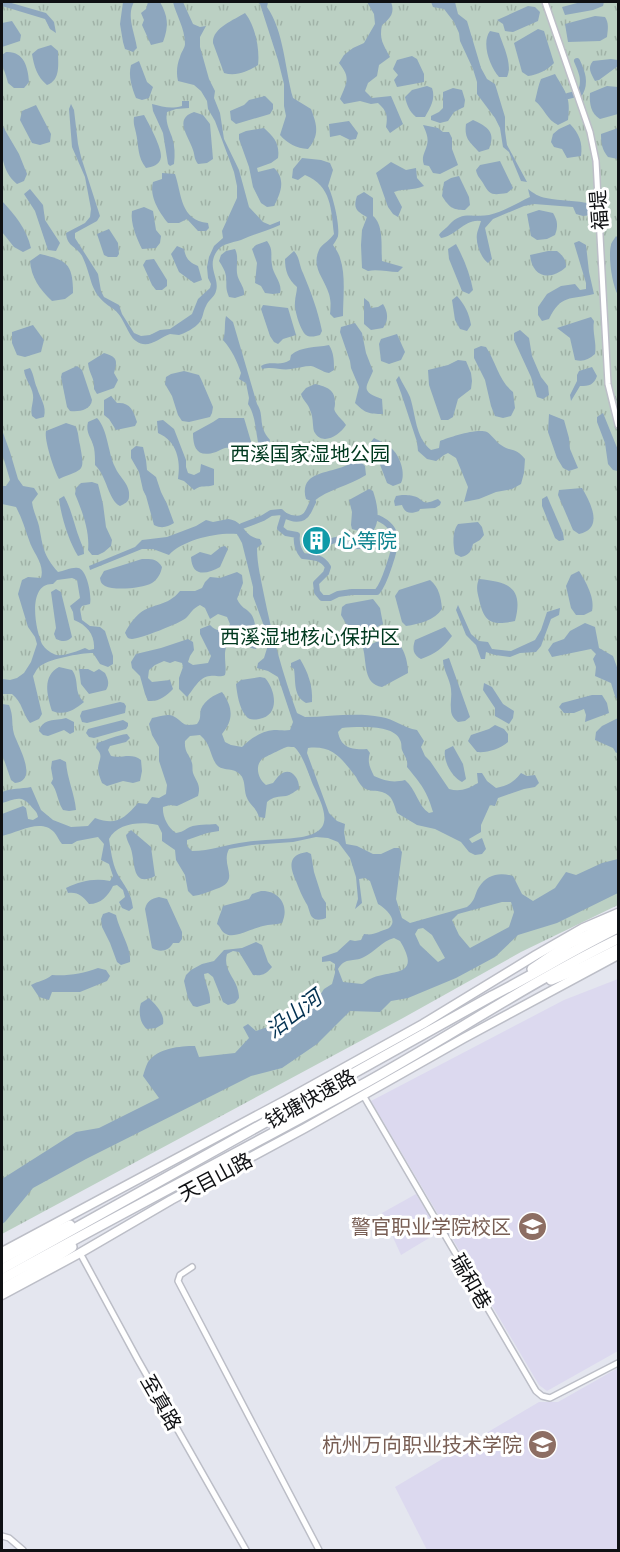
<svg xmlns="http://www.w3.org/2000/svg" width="620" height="1552" font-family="'Exo 2','Noto Sans SC',sans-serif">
<defs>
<pattern id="grass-tufts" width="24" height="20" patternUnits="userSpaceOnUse" patternTransform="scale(1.5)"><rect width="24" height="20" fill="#bbd0c3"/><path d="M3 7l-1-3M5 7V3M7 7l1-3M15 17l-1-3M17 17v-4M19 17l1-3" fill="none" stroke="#a0b2a7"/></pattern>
</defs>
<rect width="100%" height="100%" fill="#e4e6ef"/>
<g fill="#dcd9ef">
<polygon points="618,979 618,1351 547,1391 539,1385 371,1101 564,1000"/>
<polygon points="416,1194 439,1232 401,1255 382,1213"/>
<polygon points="618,1368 618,1550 427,1550 395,1487 539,1402 558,1402"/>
</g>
<polygon fill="url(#grass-tufts)" points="2,2 618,2 618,905 521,952 403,1018 2,1234"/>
<g fill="#8ea7be" fill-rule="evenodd">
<polygon points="2,2 8,2 46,13 54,22 56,33 50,29 45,19 2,6"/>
<path d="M123,2H134C126,16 135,33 137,48L133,52L125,49L123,42L120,24Z"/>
<path d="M148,2H160C168,16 169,26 163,42L151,45L142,25L144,20L141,13L146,9Z"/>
<path d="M173,2H183L193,24L200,27L206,26L200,37V47L209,79L215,91L214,98L220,113L224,139L239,170L249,207L263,222L270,225L280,221V225C267,231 254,234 241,240C232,243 223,243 217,251C206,267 220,278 216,291C215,297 208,300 206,306C203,311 203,319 199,323C196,327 184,334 179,335C176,335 173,334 170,334C159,338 148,350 136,341C127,335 124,315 112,308C89,293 93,280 83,258C78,246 67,248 66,233L85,223L90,217L91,209L85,177L72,147L69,109L71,104L74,110L78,144L81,157L100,216L97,221L75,233V238L98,274L101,291L104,297L119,305L122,314L134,333L141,336L150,335L160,330L170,329L192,314L198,299L210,288L211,284L208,278L207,267L209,257L214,246L223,238L222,231L237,198V186L234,172L215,121L208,109L207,101L201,91L194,85L178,81C176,73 177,64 180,57C181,52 185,48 185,44C185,28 176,15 173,2Z"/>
<path d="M257,2H268L267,7C284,31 285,70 293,98L311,109C317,125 320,135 308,149C296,148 288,144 280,135L286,116L284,106V84L278,60L260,4Z"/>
<path d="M367,2H391C395,12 391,18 382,25C379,39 383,44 390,57L379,65L377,76L368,83L365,91L372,98L391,96L403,124L390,133L386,127C388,116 387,111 378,103L371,104L360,101L344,104L340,99C347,82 351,78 339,63L344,55L353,48L364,43L375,24L374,14Z"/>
<polygon points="431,2 455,2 458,14 467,21 481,68 487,79 495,84 505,117 505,131 507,145 527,182 521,181 509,152 503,147 500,128 495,118 477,94 477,82 473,69 460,41 459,33 454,22 444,9 433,7"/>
<polygon points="581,2 604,2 603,6 593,10 565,15 562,7"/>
<polygon points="528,6 535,7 540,12 538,21 513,32 505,31 503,24 497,20"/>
<path d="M245,13C255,25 260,49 258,65C249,71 236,77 224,73L213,43C212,28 234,20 245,13Z"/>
<path d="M595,16L605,17C609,23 608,29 607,37L600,41L568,42L565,24Z"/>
<polygon points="12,21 21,35 20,41 2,47 2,23"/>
<path d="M538,29L544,31L554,63C548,70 537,75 528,76L522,72L514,43Z"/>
<path d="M490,31L499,33C503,46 513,64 507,77H499C490,67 481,43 490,31Z"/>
<path d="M51,45L58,51C58,64 61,80 47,85C37,77 34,66 32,54L38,49Z"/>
<path d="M6,52C24,51 28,67 29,82L24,88H14L8,83C6,73 1,66 2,55Z"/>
<polygon points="412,56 417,59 424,74 424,82 397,87 394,80 398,75 393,69 397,60"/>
<path d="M611,59L618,60V66L599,80L595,81C591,73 587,68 593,61Z"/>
<path d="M139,61L147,82L153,87L149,98L142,100L136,98C132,88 128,76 131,65Z"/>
<path d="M555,74C566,93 571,97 568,120L558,125C547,120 544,108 535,101C537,93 538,86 541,79Z"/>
<path d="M427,86L432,88C436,99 430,108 425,117H416C409,111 407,105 405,97L412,90Z"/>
<path d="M607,86L618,87V114L600,119C591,114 589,103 590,93Z"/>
<polygon points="453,88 462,90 465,100 464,107 454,112 448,121 440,123 431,120 431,116 439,112 443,108 443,92"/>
<polygon points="265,96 273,104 273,109 270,114 236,124 231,120 230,111 244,105 249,100"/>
<path d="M182,101H189V108L176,109L167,112C165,121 169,129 172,137C175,146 175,155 174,164L170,166L168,164L163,133L153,111L152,104C163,107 171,109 182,106Z"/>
<polygon points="36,105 51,134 50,142 40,145 32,143 20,120 22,111"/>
<path d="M194,112L203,115L210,124L213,159L207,163L198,164C194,159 195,156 193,150C189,136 173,119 194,112Z"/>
<path d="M144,115C149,124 162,148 161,157C160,165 152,167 146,168C137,157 139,146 136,133C135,127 133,124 134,117Z"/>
<path d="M473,120C488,127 496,132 489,149L479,152C470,142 464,139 466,124Z"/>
<polygon points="349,121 358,133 356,139 350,140 340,135 330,137 329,124"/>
<path d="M570,124C579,133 583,143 581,156L567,158L562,149L554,147L551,142L553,134L559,129Z"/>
<path d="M2,125L19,154L27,174L24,181L17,184C0,170 1,149 2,125Z"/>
<path d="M423,125L438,128L443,132H449L452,138V149L458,165L440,174L433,173L429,166L424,165C421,156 425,153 427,145C429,138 426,132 423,125Z"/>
<path d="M264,128C274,137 280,144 278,158L271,163L257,168L258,172L274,168C286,179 281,193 274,206L267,207L261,203L253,187L249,167L239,139V134L246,131Z"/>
<path d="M618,128V159L608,157C602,150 601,143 601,134Z"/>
<path d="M302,158L321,160L330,163L333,170L328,186C333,196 340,225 338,236C338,237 334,244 333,245C336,249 339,254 340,258C346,275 343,298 343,316L334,318L330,314C331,307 331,301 329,294C324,277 310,267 320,248C324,243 330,240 334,234C331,210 332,186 305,175L298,180L292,178L293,169Z"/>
<path d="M500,161L513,188L507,193C493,195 490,196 483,183C480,178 477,176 476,170L480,165Z"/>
<path d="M391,162L406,170L416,168L417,178L424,186C412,191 405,188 394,192L402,207L398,217L393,214L388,207L376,173Z"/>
<path d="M162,173L175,174C182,195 180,220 208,223L209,228L206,231H198L187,219L179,223H168C159,212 149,196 153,182L162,179Z"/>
<path d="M459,176L469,197L470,205L465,210C452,210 449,207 442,196L444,182L451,178Z"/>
<polygon points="30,189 43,205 45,220 60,243 56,251 48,250 35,211 24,194"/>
<path d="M528,189C533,193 539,197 546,198C561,201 576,200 591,204V215L583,216L576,214L573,207L534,204L524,206L493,219L485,228L492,259L488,263C480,257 474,240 478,230C479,227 480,224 481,221C465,218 456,236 441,238L439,235C442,230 446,229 449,225C462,210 473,218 489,215C503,212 517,203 530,197Z"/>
<path d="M364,192L373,198V216C384,225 381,247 382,261L403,267L398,272C388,272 377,269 368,271L362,268L361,245L362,230L367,217C356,211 353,208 357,196Z"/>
<path d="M2,201C15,215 26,228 31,248L23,252L14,247L2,232Z"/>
<path d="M144,207L153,211L156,230L161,236L160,243L156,248L142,249C137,239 130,223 132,211Z"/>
<path d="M539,210L553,213C558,221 558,227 555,235L547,239L537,240L531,236L527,214Z"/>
<polygon points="109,229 118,243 119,254 117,257 108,257 104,255 97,234"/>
<path d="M616,236L618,238V295C612,285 608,256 611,245C611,243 615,238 616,236Z"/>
<path d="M267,241C274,251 270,254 272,265C273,275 283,283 280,293L273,294L265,293L261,286L255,283L257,263L252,249L256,245Z"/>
<path d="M579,241L586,245L589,272L594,294C570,300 561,294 549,319L542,321L538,315V307L547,294L561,286L575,284L580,290L586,289V283L574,243Z"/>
<path d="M456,244C464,259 470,274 473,290L469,294L462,291L449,259L448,249Z"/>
<path d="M177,246L184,249C186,259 189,262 198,266L202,280L194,283L179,272L171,254Z"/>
<path d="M235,249C239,257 236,264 237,273C238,282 245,286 244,295L235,298L229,297C225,287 227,286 226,276C225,270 222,266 219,261L221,255L226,251Z"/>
<path d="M294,251C300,258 299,265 303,273C311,292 318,311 322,331L320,335C316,336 310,338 306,335C300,330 294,309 295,302C295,297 297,292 297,287C288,279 285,271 285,259Z"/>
<path d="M548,251H557C563,256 566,259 566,267C551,281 532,278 530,255Z"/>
<path d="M40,254C66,260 73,263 73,293L65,299L52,301C40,290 31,277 30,261Z"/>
<polygon points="154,259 167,280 167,286 162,290 156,290 152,285 143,265 146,260"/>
<path d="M457,296C465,305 469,313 471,325L467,331L460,329L455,320L452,300Z"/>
<path d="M364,298L369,302L371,308L378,307L383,304C388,312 389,320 383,328L371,330L364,324Z"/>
<polygon points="263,305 288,308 296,335 283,339 278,344 274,342 270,336 261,309"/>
<path d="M226,316L233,322L257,404C265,416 257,425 270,440L266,452L260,450C255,434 257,418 248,404L249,398L246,383L239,379L241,373C237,361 232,350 223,340C226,332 224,324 226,316Z"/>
<path d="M591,317L594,321C592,332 597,343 595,354C588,360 583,362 575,360L570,338L557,328Z"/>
<path d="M355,323L362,333L366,353L373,371C366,388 360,391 382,399L383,414C369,414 365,413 355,403L359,387L351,368L350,361L340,332L341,327Z"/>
<polygon points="33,325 44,340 41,352 25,357 17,355 12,343 12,332"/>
<polygon points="520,330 529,338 532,356 541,377 548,386 549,395 543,399 537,397 531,377 514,340 514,333"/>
<polygon points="397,334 405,352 401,360 389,364 381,361 379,344 381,339"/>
<path d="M329,345C334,353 334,361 334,370L329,373C322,372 317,367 311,366C304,366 298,368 291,369C281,371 274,366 262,369L261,366C271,360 280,367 290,360L291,355C302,346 315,348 329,345Z"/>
<path d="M481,346L486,347C496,362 499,381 513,392L515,408L511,416L503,418L495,416L491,406L485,380L474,358V349Z"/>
<path d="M104,353C117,357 118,360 114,373L118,380L114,388L97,394L94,389C95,378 89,374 88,363Z"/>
<polygon points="458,360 466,361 471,373 472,381 471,389 458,399 453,417 448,420 441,420 429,385 428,370 448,365"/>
<path d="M77,366L82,370L92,400C91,410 79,412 70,411L67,407L61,377L62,373Z"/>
<path d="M592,367L597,376C594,385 589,386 580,386L571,401L570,395L577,381V375L579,371Z"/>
<path d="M30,368C34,375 34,381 37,388C40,398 47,406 44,417L36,419L32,416C30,408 34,402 33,395C32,386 25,380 24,370Z"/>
<polygon points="184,371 199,375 201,379 213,407 212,413 210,417 189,422 182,421 178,415 172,396 165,384 166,377 171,374"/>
<path d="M399,376C402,383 407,390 410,397C416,415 415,437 431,450L439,448L440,441C450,437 477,428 487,432C492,435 496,442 501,445C512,453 514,446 525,459L524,473L521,484L512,489L496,492L479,499L464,502L468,487L456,458L448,453L444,455L436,461L427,459L418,451L417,442L401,393L396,380Z"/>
<path d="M315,384C327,387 335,389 335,403C335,409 333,408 336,413C339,418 343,420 346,425C340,435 323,446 315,433C312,430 314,417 310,410C308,403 303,401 301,394L306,388Z"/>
<path d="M111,396L117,403C130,402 133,410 137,422L135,426L116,430L109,419L104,415V400Z"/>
<polygon points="603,413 618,450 618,471 613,470 608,464 605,443 597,422 597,417"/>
<polygon points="549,414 564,420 569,438 570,449 578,468 569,471 563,468 557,458 548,432"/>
<path d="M97,418C108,430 108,453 115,467C119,477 131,485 129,497C129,502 124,504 120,506C108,500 107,476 95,465C95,459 95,453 94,448C92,438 85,433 88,422Z"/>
<path d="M219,418H244L252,445V452C241,454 234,446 225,448C221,449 219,451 216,452C198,458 193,449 193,433L213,422Z"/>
<path d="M163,420L174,429L186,460V467L188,473L194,475L200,472L201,464L214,469V485C206,488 202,484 194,490L184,481L178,479C181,461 177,441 158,433L157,421Z"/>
<path d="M66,423L75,426C79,432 78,438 80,445C85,473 84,468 59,479C54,470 44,440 46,431Z"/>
<path d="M2,430L10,452L18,479L23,486L34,488L38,494L32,502C33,511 37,518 39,526C43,547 43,555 58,572C64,571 72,567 78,568C87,569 92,596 90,604L82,606L80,609L82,620L90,626L100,627L105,631L113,656V664L108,667L100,664L93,653C81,653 46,659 38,668C36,670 35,673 33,676L42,714L39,719L30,723C22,713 23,703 12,694H2V679L10,680L17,678L24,673L31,662L37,644L35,637L28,627L18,594L22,580L28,577L41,578C45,564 33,553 29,540C25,529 22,518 16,507L2,504V486H6L10,480L2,453ZM72,578L77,580L80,598L70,606L73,612L74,620C87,625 95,635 94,649L89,650L85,648C78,651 65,656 57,655C52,654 45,649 42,644C35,629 27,583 53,584L57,580Z"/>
<path d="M374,438C380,441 387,444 391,448C400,455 406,474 401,483L393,486L387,483L379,462L372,451L370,443Z"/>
<path d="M136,446L143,447L146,460L147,470L156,477L161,492L167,504L174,523C167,527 162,529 154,525L146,496L143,490L139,472L131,458V450Z"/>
<path d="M359,460L365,466L366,475C349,486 328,489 313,502L306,499C300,476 319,474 336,469C344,467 351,463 359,460Z"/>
<path d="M92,482L98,484L103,504L106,527L112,540L111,546L104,552L98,555H92L88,550C90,531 82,511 75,494L76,488L81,483Z"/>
<path d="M582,488C591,503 604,529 579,534L573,530L558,495L559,490Z"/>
<path d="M369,489L373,491C377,503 381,520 373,531H359L352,529L351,525L352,512L349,500Z"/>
<path d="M402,495C405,495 411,495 413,496C426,499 419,507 438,499L441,502L440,505L435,508L420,509L419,511C411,514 405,514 402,505L395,506L394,501L396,496Z"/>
<path d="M64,496C72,510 74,525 80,540C82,546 84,547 84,554L78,556C69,542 61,516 59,499Z"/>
<polygon points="547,496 563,533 564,540 559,541 555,538 542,506 542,499"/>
<path d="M228,519C245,521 243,537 260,539L262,544L257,548C257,564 261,579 264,595C272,635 283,675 297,713L305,717C330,717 355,712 381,717C394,719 404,728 417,730L424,741L421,747L425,756L430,761L449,789C460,792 468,789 478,783L477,773H482L487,781L496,788C508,786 514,782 521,773L527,776L535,775L539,783L535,787L524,789L498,798L495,806L490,805L481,825V832L469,839L472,843L482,838L486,849L482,854L475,855L469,852L461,842L435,829L417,825L397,813C394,805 393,795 382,792C376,790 370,792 364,788C361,786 358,781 356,777C342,759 333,745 308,748L307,753L329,813L337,821L345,824L344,832L346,844L357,846L373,854H381L394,848H399L402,852L396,899L402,918L410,923L467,907C476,900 474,895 479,887C487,874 500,872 513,876L522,894L533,901L555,888L566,872L576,875L602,863L618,859V893L557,923L518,935L495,957L456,978L408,998L391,1001L380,1012L350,1011L317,1044L282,1068L251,1076L86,1159L33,1188L5,1222L2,1224V1179L76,1132L99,1128L159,1098L143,1076C144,1072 146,1066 148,1062C158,1048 180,1046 195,1046L199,1057L235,1053L249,1038L243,1027L248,1024L256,1031L288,1020L311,1009L324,989L332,984L335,973V964L330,961L322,962V957L337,952L350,940L355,941L361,940L364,934C371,935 373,934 379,932C381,931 387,929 389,928C399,920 385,908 378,904L370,881L365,878L359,879L362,903L355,909L358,899L356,877L350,858L338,842L328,838L316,837L293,842L252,845L229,849C220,866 242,880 216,889C208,892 201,895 193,896L188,891L185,875L176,860L175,850L162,841V833L158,825C141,821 117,823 109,839C111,851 112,862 117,873C124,886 131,891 133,908L129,911L122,908L119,902L125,897L123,890L117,885L113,886C108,896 101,904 89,904C82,896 79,892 68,893L66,888C81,881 94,878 110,881L113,876L109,864L101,860L104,844L98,837L77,841L72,844H62C59,841 57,835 54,832C40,818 18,833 2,836V814L23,806L26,808L28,819L33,820L38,817C37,811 34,810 30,805C21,794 13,800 2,803V792C11,788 21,789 31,787L41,810L53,820L71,827L88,826L95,818C116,826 124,819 138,803L147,804L152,797L159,798L166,794L167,785L159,761V747L152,735L149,724L152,718C158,717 167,713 173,716C185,722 180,727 197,724C202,717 199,716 201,709C205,700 214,695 222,692C233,707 234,720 222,734L225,742L231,745L242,747C251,738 262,731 274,730C280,730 284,731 290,730L293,722L278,677L268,671L257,668L258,663L264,658L268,645L265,629L253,596V587L242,543L237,534C217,532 182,540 169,555L153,549H142L90,570L89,566L135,547L142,540L167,537L196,526L206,520L213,522ZM342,728C356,727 394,724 400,740C402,743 401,747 402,750C405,758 408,758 407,767C421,784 427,791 433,812L429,813C418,806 416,789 405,780C393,783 385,781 374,776C370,768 367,762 370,753L367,749C352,750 341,748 338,732ZM200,735C211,744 209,753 216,764C221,771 231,768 237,772C247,778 243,789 247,798C249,804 256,807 259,817L265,818L267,802C274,796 278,797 286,796C291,795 295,791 299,789C300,778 290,766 280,775C278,776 274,782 273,783L266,785C259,780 254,767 262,759C263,758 282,749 284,748C288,746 290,747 294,747C303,754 309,776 314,787C319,798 329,816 322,827C318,833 308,836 302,837C283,840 265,839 246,842C228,844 210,851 192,851L187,846V840L207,833L219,831V827L216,824C208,825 197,824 190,827C184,830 183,832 176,833C168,828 162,816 163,807L170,805L177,806L198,796C201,785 197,783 193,773C192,770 193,767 192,763C190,755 184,753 185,741L190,736ZM502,902H511L514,912L509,927L470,948L459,935L452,920L458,914ZM423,928L432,935L445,958L438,962L420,945L415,934L418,929ZM394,938L400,941C423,979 390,969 370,979C367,980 365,983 362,984L343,982L338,969C346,956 353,963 364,957C375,952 382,941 394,938Z"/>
<path d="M478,522L482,527L484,535L480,540L473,544C471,552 469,555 461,557L455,554C453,545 452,531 458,524Z"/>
<path d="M225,546L228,549L220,567C207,574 192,578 191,557L200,552L211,555L221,547Z"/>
<path d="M142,559C150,559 157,558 162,567C161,573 158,579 152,583C143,588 115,591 105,586C101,583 101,583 100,578L104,571Z"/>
<path d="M579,571C586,582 595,598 592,611L584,615H576L571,608L566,586L571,575Z"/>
<path d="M237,572L242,575L243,583L237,599C242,609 245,607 251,614C256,620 258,642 256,649C249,648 244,643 237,642C218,640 228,665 225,675C219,678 217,675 210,676C199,677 194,689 187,697L179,689V678L183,667L182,663L175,661L170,663L164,661L155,665L149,670L148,678L152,682L170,680L173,689C166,696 159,702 148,701L145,694L140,676L132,668L131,662L136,654L161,648L188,639L193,642L194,650L190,656L188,662L193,665L208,663L211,656L200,634V629L210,625C216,631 219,631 227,629L230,624L227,617L218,614L210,619L205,608L200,605C192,609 192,612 186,618C181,623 139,639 132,639C127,639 127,636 125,633C128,626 134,618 140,613C153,603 167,607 180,591H195L202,588L205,582L210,577L220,578Z"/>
<path d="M479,579C508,582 524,587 515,621C492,626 484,623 479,599C477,592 476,586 479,579Z"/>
<path d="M430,580C439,587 441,598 442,609C435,620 419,624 406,626L402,622L395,596L399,590Z"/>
<path d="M56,589L61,592L72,637C68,642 62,642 56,639L54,634L56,628L51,592Z"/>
<polygon points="373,599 380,608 383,624 362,635 352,634 341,615 342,607 346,604"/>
<polygon points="458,605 471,634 479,641 488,642 492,649 511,651 535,640 541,630 547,612 560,608 559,615 551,619 541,646 536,652 520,653 510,657 495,655 486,652 485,659 481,659 476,645 466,635 456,610"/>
<polygon points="585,623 595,627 599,648 613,656 618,670 618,701 615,696 611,683 595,676 596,667 593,659 596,654 591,649 552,657 548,650 553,643 564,639 570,631"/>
<path d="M445,627L452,636C443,648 435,654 421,659C413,655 412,649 415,640Z"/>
<path d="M387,637C402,639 408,659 408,673L382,687C363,684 367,663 363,648Z"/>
<path d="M449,658L470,717L465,721L458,722C454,719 451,715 451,710C450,703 452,696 451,689C450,679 443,670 443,660Z"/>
<path d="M300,659C308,672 313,686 312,702L306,703C293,696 296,682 294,669L291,667V663Z"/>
<path d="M59,667L72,670C80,681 73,692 84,702C74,710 65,716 52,711C47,695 42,676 59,667Z"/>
<path d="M79,669H88L94,672L99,669L105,673C108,679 110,684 106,690L89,694L81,684Z"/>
<path d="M260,677L265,678C276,690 280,716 259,719C253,720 249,720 246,716C239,708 237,693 236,684L241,680Z"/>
<polygon points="484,683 492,687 503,704 514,711 513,718 509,724 495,716 495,708 483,690"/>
<polygon points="592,695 602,695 607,703 609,713 585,722 586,715 584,709 574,713 564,713 559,707 562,703"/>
<polygon points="120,702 124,703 126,706 125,713 87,723 82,722 80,716 82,711"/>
<path d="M2,704L9,705C14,717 11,723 14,734C18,746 39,781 15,783L11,780L2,754Z"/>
<path d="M66,718L74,722V732L70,734L64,730L48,736L43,735L39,731C43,718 55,721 66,718Z"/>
<polygon points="618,718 618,752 616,753 613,748 595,740 596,732 602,726"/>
<polygon points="123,720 128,723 128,726 126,729 94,738 89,737 86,733 88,729"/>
<path d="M495,725L504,729L508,734V742C500,749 487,753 477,752L468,741L471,735L489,729Z"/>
<path d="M127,734L130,738L126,742L110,746L108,750L111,756C121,759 131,752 141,760L142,771L140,781L133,783L123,781L107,786L102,783C100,778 98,773 98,768C99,759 104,756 96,748L97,743C107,740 117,735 127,734Z"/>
<path d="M453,746L463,764L466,779L462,782C452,777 443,761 445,750Z"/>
<path d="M60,759L66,762C67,778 75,795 76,810L69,811L63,810C57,801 58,791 51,783L53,779L51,768L52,761Z"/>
<path d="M131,830L151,847L155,876C134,887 135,868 132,853C131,846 127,842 126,835Z"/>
<path d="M307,852L311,854L314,872L322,897L326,903V918C321,920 316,921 312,917C309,913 309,907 306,903C302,896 299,889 296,881C290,867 287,855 307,852Z"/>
<path d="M261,891C279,890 290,906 282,923C276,925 269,924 263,926C253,928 234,939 226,934C221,932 221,927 217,924C218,918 221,913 223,906L249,899L252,894Z"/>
<path d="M159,897L167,899L182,932V939L179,943H173C169,951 160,953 152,948L145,909C147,901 151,899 159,897Z"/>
<path d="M109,912L116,915C119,930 132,949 130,962L121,965L117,962L110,943L102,927L101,919L103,914Z"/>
<path d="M256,942L262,945L268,962L272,967C266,974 263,976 253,975L239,952L233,951L227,954C223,968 233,976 237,987C238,991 239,994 239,998L235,1003L228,1005L223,1002L213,977L208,973L204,974C205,984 211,993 210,1003L197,1007L193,1006L188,998L184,981L186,975L191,970L202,964L214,961L224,950L242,948Z"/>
<path d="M98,968L106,970L110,976L107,981L80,992H52L49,1000L39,997L31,985C38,981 45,981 52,975C68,976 82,974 98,968Z"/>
<path d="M149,998C156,1005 165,1014 163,1024L156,1028L147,1029C140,1024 138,1011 141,1003Z"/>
</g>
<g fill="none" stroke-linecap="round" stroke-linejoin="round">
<g stroke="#8ea7be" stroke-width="6">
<path d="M568,96L580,93C586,82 582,72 577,61"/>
<path d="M284,515C291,519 303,522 308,512C310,509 311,505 313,502"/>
<path d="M242,526L263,518L271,513L281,512L284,515L280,528L286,533L297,535C296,542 298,550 303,556C314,557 322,557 328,567L326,573L316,583L317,592L322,598H330L338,594L352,592H377C383,585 386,575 389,566C396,546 402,529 378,518"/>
<path d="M314,557C318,546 330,540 342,539L348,546L395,545"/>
</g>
<defs>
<g id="street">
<polyline points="545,2 590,132 596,161 608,384 618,425"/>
<polyline points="363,1095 536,1391 542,1396 550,1398 618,1363"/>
<polyline points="80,1253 138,1360 246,1550"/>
<polyline points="192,1267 180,1275 178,1281 319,1550"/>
<polyline points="2,1536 9,1538 23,1550"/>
</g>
<g id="primary">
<polyline points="2,1252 286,1100 423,1024 536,955 583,928 618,913"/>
<polyline points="2,1295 80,1253 171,1200 305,1128 464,1038 618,955"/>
</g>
<g id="highway">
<polyline points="532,969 569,944 618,920"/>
<polyline points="551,980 580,968 618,949"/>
<polyline points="2,1259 28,1245 70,1225"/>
<path d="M2,1269L492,996C535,974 575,949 618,928"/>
<path d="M2,1279C120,1214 239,1152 358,1087C446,1039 528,983 618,939"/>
<polyline points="2,1289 41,1267 72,1247"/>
</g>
</defs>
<use href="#street" stroke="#bcbec7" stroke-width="8"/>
<use href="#primary" stroke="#bcbec7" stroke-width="11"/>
<use href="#highway" stroke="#bcbec7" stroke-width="12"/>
<use href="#street" stroke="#fff" stroke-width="5"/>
<use href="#primary" stroke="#fff" stroke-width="8"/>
<use href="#highway" stroke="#fff" stroke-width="9"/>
</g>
<defs>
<symbol id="building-disc" viewBox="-11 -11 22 22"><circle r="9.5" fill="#0f9aa8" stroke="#fff"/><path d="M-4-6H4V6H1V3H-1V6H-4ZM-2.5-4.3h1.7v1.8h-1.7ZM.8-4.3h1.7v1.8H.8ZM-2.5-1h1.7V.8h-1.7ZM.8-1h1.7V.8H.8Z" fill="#fff"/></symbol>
<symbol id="university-disc" viewBox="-11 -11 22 22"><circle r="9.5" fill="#8d6e63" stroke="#fff"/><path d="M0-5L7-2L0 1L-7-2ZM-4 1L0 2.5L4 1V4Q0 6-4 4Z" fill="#fff"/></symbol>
</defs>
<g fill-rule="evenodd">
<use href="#building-disc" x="300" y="524" width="33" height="33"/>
<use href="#university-disc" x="516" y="1210" width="33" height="33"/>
<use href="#university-disc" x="526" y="1428" width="33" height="33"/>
</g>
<g text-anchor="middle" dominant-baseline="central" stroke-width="6" stroke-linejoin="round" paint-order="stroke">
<g font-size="20" fill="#0f1013" stroke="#fff">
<text transform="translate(598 210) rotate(-94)">福堤</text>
<text transform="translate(310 1098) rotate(-29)">钱塘快速路</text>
<text transform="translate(215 1176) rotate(-28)">天目山路</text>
<text transform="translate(472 1281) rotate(60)">瑞和巷</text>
<text transform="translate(162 1402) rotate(60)">至真路</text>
</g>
<g font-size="20" fill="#00391f" stroke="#fff">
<text x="310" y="453">西溪国家湿地公园</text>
<text x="310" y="636">西溪湿地核心保护区</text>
</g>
<g font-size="20" fill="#0d838f" stroke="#fff" text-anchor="start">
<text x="337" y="540">心等院</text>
</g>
<g font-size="20" fill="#785e54" stroke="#fff" text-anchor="end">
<text x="511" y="1226">警官职业学院校区</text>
<text x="522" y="1444">杭州万向职业技术学院</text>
</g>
<g font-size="21" font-style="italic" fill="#033151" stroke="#fff">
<text transform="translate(293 1013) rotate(-37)">沿山河</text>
</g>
</g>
<rect width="620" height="1552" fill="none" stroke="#0f1013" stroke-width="6"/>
</svg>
